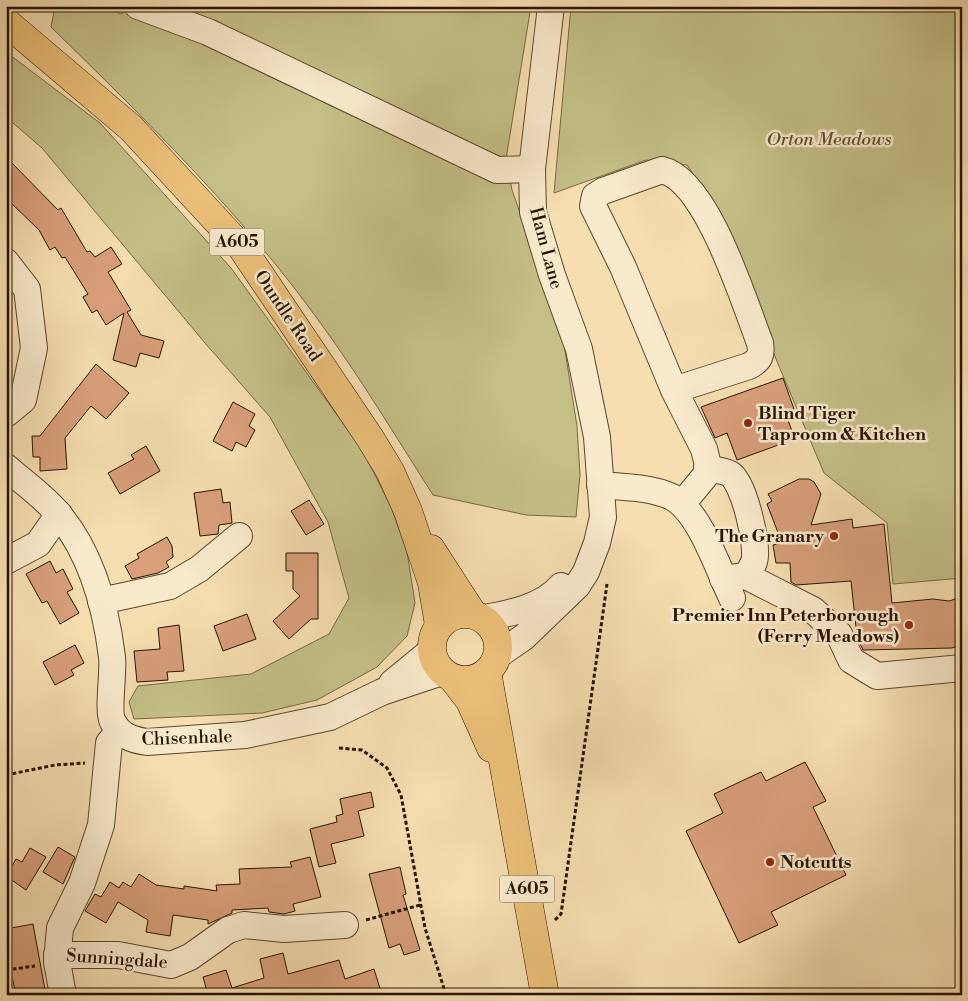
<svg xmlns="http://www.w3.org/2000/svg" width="968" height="1001" font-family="'Libre Bodoni',serif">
<rect width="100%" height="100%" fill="#f6deb1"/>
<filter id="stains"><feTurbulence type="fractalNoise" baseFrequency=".004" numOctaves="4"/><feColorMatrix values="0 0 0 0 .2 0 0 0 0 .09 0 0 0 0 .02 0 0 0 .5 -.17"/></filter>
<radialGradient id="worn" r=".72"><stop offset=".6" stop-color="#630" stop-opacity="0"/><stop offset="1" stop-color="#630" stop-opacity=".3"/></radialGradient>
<g fill="#c4bf87" stroke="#766944">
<path d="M61,6H95L122,14L125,6H531L506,159L512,190L562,332L577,426L580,475L576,517L526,515L433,495C396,437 360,377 319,321C241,213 146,120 51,27L55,7Z"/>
<polygon points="571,6 962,6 962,578 893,584 887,523 824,473 776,359 725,222 687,165 646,160 554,193"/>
<polygon points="6,52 100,123 231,268 363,451 391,507 407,552 415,603 407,636 377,667 317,700 262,713 134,719 129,702 138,686 251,674 329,634 349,598 328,522 270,417 205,343 42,148 6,117"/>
</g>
<g fill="#d89f7a" stroke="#271301">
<polygon points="6,157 58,210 61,208 87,252 90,251 95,257 111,247 122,264 108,272 131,310 127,312 141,335 164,341 159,358 140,353 136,367 113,360 124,313 106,325 97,310 92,313 83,297 88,294 65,257 62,258 55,247 50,250 39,230 6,198"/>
<polygon points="96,364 129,393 106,419 91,406 65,438 67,469 40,471 40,457 33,457 32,436 40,436"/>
<polygon points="783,378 794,409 785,412 795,439 737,460 727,433 715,438 701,407"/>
<polygon points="233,402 255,414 249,426 255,430 246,447 236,442 232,451 213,441"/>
<polygon points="146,446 160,471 120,494 108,473 134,459 131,455"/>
<polygon points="799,479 809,479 814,482 821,494 811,525 852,519 853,528 884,524 892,603 933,599 949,601 962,597 962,645 952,648 863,650 857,637 851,581 796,585 791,582 790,563 776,563 773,545 782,543 767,504 772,501 768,494"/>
<polygon points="221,489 223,503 230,502 232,523 219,525 218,534 200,536 194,493"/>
<polygon points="309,500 324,524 306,535 291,511"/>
<polygon points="167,537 172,546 173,557 166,562 169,567 158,573 132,579 125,566 139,558 137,554"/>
<polygon points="286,553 318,553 318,619 311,619 289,639 273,621 300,596 293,589 293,571 286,571"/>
<polygon points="50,561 56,573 63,569 73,589 67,592 79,613 60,624 47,601 42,603 26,574"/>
<polygon points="247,614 256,639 223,651 214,626"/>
<polygon points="179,625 184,671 167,672 168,680 137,682 134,651 160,649 158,628"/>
<polygon points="75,645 84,663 71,670 74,675 55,685 43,662"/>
<polygon points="805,762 826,801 813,807 846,875 771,912 778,925 739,943 686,831 723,813 714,794 761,772 766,781"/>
<polygon points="371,792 374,807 358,811 364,836 331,844 336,863 319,867 310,829 337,822 336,816 343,814 340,799"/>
<polygon points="58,847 75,857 63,884 43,872"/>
<polygon points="30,848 46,857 26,890 6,876 16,859 22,862"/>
<polygon points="310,857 321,897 293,904 295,911 284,914 269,912 268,908 232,910 232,913 208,924 208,920 173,915 170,936 146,932 148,920 118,902 106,923 85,911 95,894 101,897 110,882 119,888 123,882 131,887 139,874 156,885 184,889 184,886 217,891 216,885 240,884 239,869 292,867 290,862"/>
<polygon points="400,867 406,894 403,895 420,950 404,955 400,944 389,948 369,874"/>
<polygon points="33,924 46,995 16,995 6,949 6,929"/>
<polygon points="283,953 288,974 339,960 345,979 374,969 382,995 208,995 203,977 226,970 232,988 264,978 260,959"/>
</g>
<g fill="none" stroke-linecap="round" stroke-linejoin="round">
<defs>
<g id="minor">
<polyline points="138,6 208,32 497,170 532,169"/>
<polyline points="6,262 27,289 34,348 23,400 6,414"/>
<path d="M674,390L749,366C760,360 762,355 760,343C744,302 707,180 662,170L603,191L595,196L593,206L623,267L674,390L704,449L708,465L706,475L682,504"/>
<path d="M6,467C24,483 46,498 60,516C92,555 106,608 112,657C114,672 107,712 113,722C120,736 133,740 147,742L245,735L330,717L382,692L442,672"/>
<path d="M707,469C714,470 724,470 730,474C744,482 759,547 754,562C752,567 749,572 746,576"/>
<path d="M600,485C623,487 650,487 672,497C700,512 718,569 732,598"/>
<polyline points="6,561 38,544 59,514"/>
<polyline points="723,579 746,576 813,610 839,634 851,660 877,676 962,668"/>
<polyline points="101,601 170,586 199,569 239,536"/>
<path d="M485,618C511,613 543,607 561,586"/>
<polyline points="498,655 524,637 577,586 586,572 597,543 603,517 597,437 579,349 552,275 533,212 532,169 551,6"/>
<polyline points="392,683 431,651"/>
<polyline points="57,955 118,955 171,965 190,957 228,930 244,925 284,929 345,925"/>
<polyline points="63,995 57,962 60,928 82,883 101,825 109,743 119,731"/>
</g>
<g id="major">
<polyline points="6,22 131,128 242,248 370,438 390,471 408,511 432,583 439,625"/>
<polyline points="431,549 473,614"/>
<circle cx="465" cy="647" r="33"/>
<polyline points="487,672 545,995"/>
<polyline points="453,679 470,701 491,748"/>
</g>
</defs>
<use href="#minor" stroke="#5b462d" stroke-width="28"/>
<use href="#major" stroke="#271301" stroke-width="29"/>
<g stroke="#271301" stroke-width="3" stroke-dasharray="4 2.5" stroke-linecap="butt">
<polyline points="339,748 362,750 387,768 401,795 425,928 446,995"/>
<polyline points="6,775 55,765 85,763"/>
<polyline points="366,920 420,905"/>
<polyline points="555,920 561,914 607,584"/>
<polyline points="6,970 35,966"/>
</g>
<use href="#minor" stroke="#f9eacc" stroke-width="26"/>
<use href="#major" stroke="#ebbf78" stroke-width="28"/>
</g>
<g fill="#8f2418" stroke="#f9eacc" stroke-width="2">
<circle cx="748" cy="423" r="5"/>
<circle cx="834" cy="536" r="5"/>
<circle cx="909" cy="625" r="5"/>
<circle cx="770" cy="862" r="5"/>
</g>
<g text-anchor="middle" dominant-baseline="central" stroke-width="5" stroke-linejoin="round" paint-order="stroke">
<g fill="#f9eacc" stroke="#66543e" stroke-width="1">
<rect x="209.5" y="228.5" width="55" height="27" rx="4"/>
<rect x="499.5" y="875.5" width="55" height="27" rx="4"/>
</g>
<g font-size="16" font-weight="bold" fill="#271301">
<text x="237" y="242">A605</text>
<text x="527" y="889">A605</text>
</g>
<g font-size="18" font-style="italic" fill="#5e4f30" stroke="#f9eacc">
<text x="829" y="139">Orton Meadows</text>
</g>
<g font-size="18" fill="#271301" stroke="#f9eacc">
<text transform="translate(546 248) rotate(75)">Ham Lane</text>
<text transform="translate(288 316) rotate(56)">Oundle Road</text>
<text transform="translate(187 738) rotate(-2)">Chisenhale</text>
<text transform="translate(117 959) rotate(4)">Sunningdale</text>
</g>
<g font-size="18" font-weight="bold" fill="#271301" stroke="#f9eacc" text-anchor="start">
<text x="758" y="413">Blind Tiger<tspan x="758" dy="21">Taproom &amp; Kitchen</tspan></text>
<text x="824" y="536" text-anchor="end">The Granary</text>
<text x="899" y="615" text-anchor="end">Premier Inn Peterborough<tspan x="899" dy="21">(Ferry Meadows)</tspan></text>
<text x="780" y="862">Notcutts</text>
</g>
</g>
<rect width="968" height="1001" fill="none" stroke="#f6deb1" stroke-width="25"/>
<rect x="8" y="8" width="953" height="986" fill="none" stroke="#271301" stroke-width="2.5"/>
<rect x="12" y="12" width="943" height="976" fill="none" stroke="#271301"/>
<rect width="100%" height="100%" filter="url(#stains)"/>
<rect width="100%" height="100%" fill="url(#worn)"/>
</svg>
